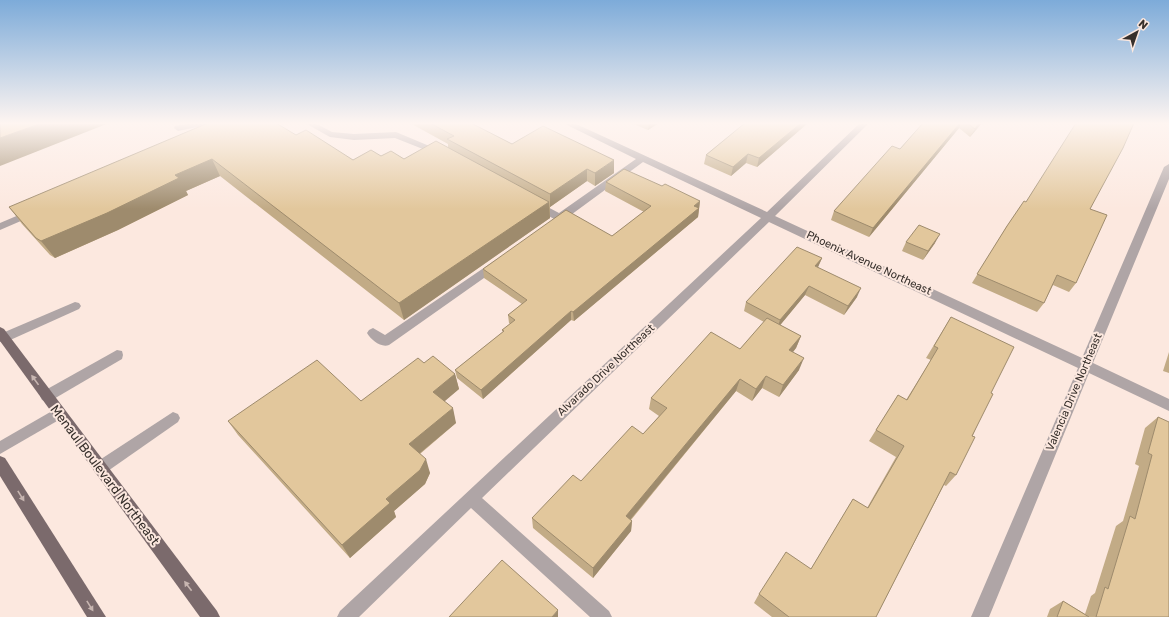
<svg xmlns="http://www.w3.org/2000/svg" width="1169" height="617" font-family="Rubik,sans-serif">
<rect width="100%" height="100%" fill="#fce8df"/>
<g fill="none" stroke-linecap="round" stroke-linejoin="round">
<g fill="#afa5a6" fill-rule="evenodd">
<polygon points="191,123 208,123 207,125 178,131 174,128 175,126"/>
<polygon points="305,123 315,123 332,132 354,134 396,132 446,153 444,155 438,155 395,138 354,140 330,137"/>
<polygon points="563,123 574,123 767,212 860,123 869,123 775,216 1082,358 1164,167 1169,164 1169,179 1093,363 1169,399 1169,411 1089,373 989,617 971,617 1078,368 769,222 482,498 609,611 612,617 590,617 471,508 359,617 337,617 340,611 761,218 643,162 564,220 556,220 532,207 531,205 532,203 540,203 559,213 636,159"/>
<polygon points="33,209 37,210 38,212 37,214 0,230 0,223"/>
<path d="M497,259L501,260L503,263L501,266L389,345C381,348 371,340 367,333L369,330L373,328L385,335Z"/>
<polygon points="75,302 79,303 81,306 79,309 8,341 0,342 0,334"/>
<polygon points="117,350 122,351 123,355 122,359 52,400 47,402 42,400 40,396 42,392"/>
<polygon points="59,407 64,409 66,413 64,417 0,454 0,441"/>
<polygon points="173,412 178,414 180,418 178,422 105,473 100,475 95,473 93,468 95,463"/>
</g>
<g fill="#7b6a6c" fill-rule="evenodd">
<polygon points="0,327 4,329 217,611 220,617 200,617 0,341"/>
<polygon points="0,456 5,458 106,617 87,617 0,476"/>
</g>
</g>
<g fill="#c2ab86">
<polygon points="410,123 471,123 512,144 614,173 595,186 587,181 550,207 550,206 550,218 404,320 220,176 186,191 188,195 118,230 55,258 50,255 22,224 9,207 296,135 353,160 381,156 404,159 448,148 448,144"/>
<polygon points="631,123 659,123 648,130"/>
<polygon points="745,123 808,123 757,167 746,163 731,176 704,164 706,155"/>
<polygon points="923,123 982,123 970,137 959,128 869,237 831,220 834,211 900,149"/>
<polygon points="606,182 662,186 700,201 698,217 574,321 571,320 483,399 457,378 455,370 503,332 502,330 510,324 509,323 508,315 522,304 484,278 483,269 612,236 644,212 605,191"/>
<polygon points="1090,209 1076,283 1069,292 1053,285 1044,303 1037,312 972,283 1007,226"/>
<polygon points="906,242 935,243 923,260 902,251"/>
<polygon points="822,258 818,267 857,297 844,315 805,295 780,325 801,336 796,348 793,352 799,370 779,397 762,388 752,401 736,391 631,520 632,521 631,531 593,578 533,528 532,518 581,481 643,434 659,416 649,409 651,398 740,349 764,322 744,311 746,302"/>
<polygon points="951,317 991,393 956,475 946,486 944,485 876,617 772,617 754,603 759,594 811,569 853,499 867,508 896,457 869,441 898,395 906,400 931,360 926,358"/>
<polygon points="1169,352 1169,373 1163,371"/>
<polygon points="424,363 455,374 459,389 444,401 456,423 420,454 430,473 425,484 394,511 396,517 350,558 238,435 228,421 361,401"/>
<polygon points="1158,417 1169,617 1047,617 1050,609 1063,601 1085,614 1091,596 1095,593 1116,526 1123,521 1139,466 1135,464 1145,428"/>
</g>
<g fill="#9e8b6d">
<polygon points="42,123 109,123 0,166 0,138"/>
<polygon points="649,123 659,123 648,130"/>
<polygon points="801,123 808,123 757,167 759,158"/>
<polygon points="960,123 961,123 959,128 869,237 873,228"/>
<polygon points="979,123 982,123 970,137 975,129"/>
<polygon points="748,154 746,163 731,176 733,167"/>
<polygon points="212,159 220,176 186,191 188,195 118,230 55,258 41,241 175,175"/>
<polygon points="614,160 614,173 595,186 595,173"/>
<polygon points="587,169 587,181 550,207 550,194"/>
<polygon points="700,201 698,217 574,321 573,312"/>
<polygon points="549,202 550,218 404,320 399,303"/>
<polygon points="940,234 935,243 923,260 928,251"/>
<polygon points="822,258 818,267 815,266"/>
<polygon points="809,286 805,295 777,329 780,320"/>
<polygon points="861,288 857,297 844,315 848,306"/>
<polygon points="571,311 571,320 483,399 481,390"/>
<polygon points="801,336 796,348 785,362 789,350"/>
<polygon points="804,358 799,370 779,397 783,385"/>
<polygon points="455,374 459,389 438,407 433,392"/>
<polygon points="766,376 762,388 752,401 756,389"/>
<polygon points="740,379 736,391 625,526 626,516"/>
<polygon points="453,408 456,423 414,458 409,444"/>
<polygon points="426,459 430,473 425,484 394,511 396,517 350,558 342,545"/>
<polygon points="632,521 631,531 593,578 593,568"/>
<polygon points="558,610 558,617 552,617"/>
</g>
<g fill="#e2c79c" stroke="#9e8b6d">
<polygon points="0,123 42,123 0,138"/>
<polygon points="208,123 276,123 296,135 306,130 353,160 371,150 381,156 391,151 404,159 436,141 549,202 399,303 212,159 175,175 179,178 107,213 41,241 36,238 9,207"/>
<polygon points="430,123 471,123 512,144 543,126 614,160 595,173 587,169 550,194 447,139 454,136"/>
<polygon points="745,123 801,123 759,158 748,154 733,167 706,155"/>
<polygon points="923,123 960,123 873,228 834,211 892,146 900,149"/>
<polygon points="967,123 979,123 975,129"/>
<polygon points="1076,123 1134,123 1123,148 1090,209 1107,215 1076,283 1057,275 1044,303 977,274 1007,226 1024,201 1026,202"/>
<polygon points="624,169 662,186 665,184 700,201 694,206 699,208 573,312 571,311 481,390 455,370 504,331 502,330 515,320 508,315 527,300 483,269 566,210 612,236 651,206 606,182"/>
<polygon points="919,225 940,234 928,251 906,242"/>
<polygon points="797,247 822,258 815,266 861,288 848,306 809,286 780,320 746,302"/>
<polygon points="951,317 1014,347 991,393 993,394 972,436 975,437 956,475 950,472 876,617 789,617 759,594 786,552 811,569 853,499 868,508 904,446 876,430 898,395 907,400 938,348 934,346"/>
<polygon points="767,318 801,336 789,350 804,358 783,385 766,376 756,389 740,379 626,516 632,521 593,568 532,518 573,475 581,481 632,426 643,434 667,408 651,398 711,332 740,349"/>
<polygon points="433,356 455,374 433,392 453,408 409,444 426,459 420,470 386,499 390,503 342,545 228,421 317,360 361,401 418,358 424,363"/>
<polygon points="1158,417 1169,422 1169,617 1096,617 1105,587 1108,589 1130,516 1135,519 1152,455 1148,453"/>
<polygon points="502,560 558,610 552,617 449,617"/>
<polygon points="1063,601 1089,617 1057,617"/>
</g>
<defs><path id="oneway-solid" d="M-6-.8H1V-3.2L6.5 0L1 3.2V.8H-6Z"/></defs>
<g fill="#c8b6b1">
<use href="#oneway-solid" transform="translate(35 380) rotate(-126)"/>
<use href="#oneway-solid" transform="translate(21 496) rotate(58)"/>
<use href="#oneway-solid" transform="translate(188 586) rotate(-127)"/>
<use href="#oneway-solid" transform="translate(90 606) rotate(58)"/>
</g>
<linearGradient id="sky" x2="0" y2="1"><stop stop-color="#7dabd9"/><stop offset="0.59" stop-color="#fef5f1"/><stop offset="1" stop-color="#fef5f1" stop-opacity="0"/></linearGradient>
<rect width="1169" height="209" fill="url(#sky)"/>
<g text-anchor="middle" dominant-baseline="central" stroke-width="4" stroke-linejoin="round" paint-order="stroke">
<g font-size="11" fill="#37302c" stroke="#fce8df">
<text transform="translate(869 263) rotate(25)">Phoenix Avenue Northeast</text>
<text transform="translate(606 370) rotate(-43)">Alvarado Drive Northeast</text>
<text transform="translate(1074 392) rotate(-67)">Valencia Drive Northeast</text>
</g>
<g font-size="13" fill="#37302c" stroke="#fce8df">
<text transform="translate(105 475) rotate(53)">Menaul Boulevard Northeast</text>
</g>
</g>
<g transform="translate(1137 32) rotate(40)" stroke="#fce8df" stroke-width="3" paint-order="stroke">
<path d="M0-3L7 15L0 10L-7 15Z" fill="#37302c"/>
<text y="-6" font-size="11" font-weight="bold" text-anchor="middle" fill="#37302c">N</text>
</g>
</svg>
